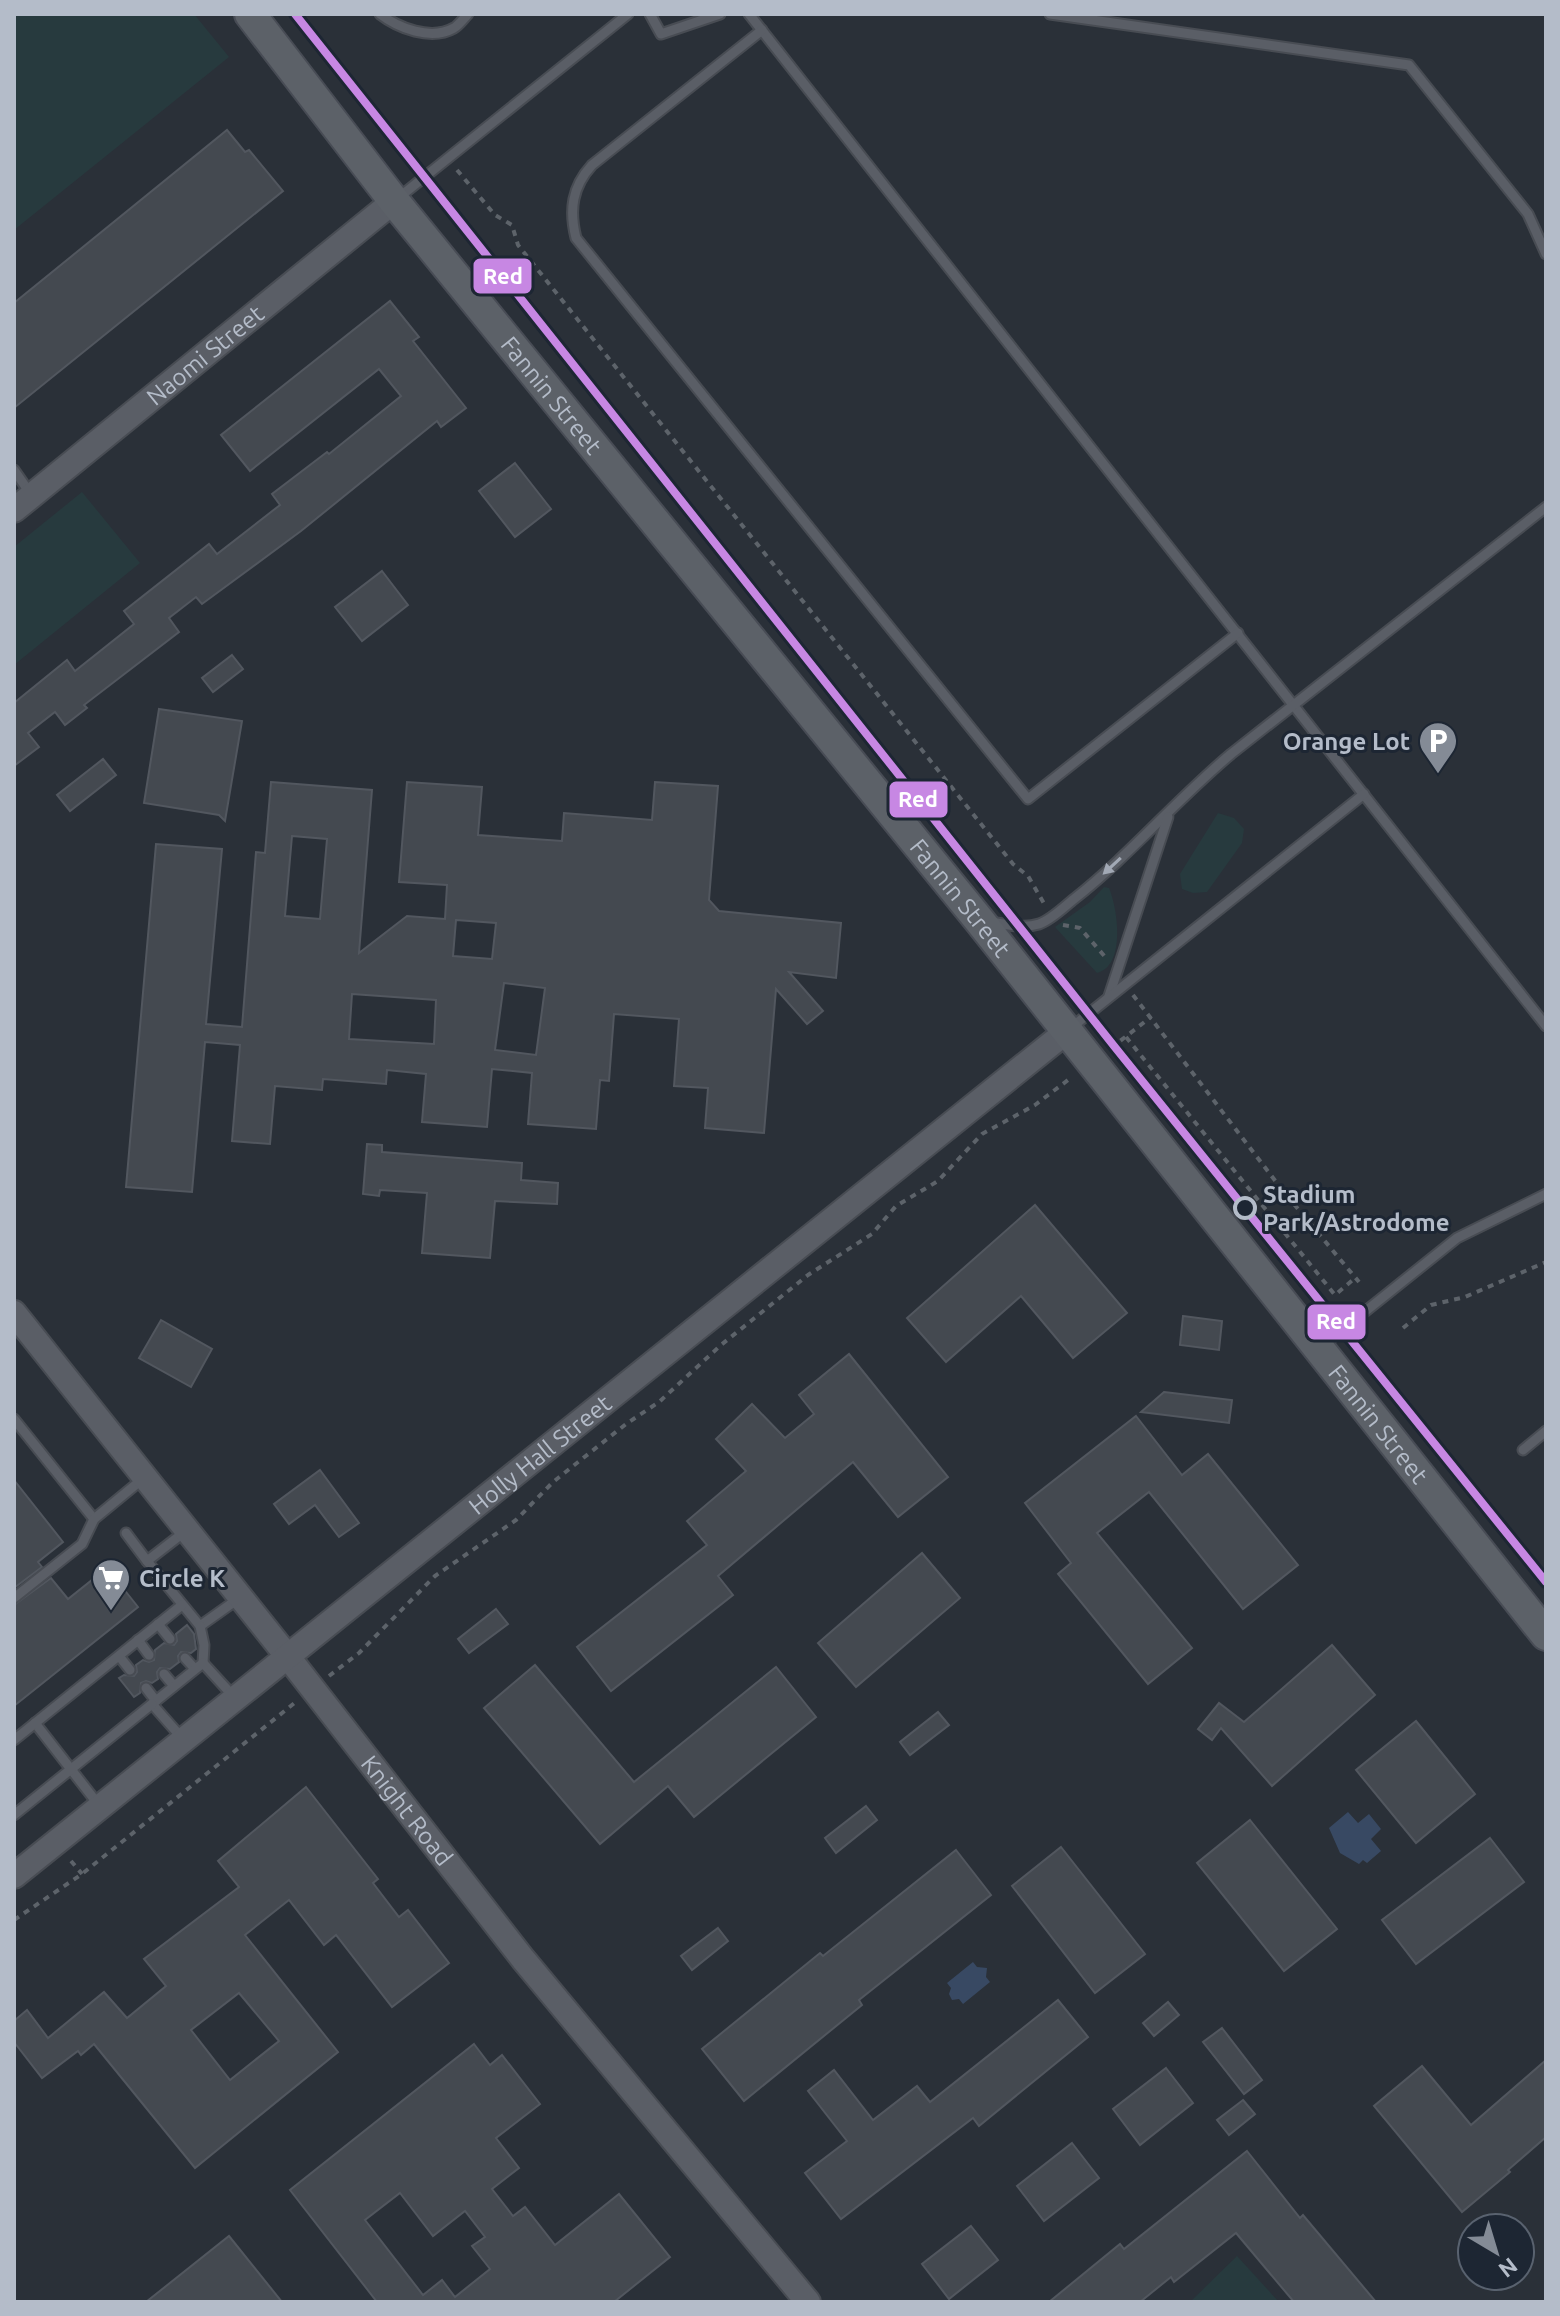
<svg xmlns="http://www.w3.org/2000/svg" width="1560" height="2316" font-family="Ubuntu,sans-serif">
<rect width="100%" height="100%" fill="#2a3038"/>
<g fill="#273a3e">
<polygon points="14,14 194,14 229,57 14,230"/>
<polygon points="82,492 140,563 14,665 14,547"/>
<polygon points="1218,813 1234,818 1244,829 1242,843 1207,892 1193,893 1182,889 1180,874"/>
<path d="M1104,887L1109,888C1118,909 1126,966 1097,973L1055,927L1090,902Z"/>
<polygon points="1237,2256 1279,2302 1190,2302"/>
</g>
<g fill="#384963">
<polygon points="1348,1812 1358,1823 1369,1814 1381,1829 1371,1839 1381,1851 1367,1863 1363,1860 1359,1864 1340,1853 1329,1828"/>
<polygon points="973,1962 977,1967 987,1968 986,1977 990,1982 963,2004 959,1999 952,2000 949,1994 951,1988 947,1983"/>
</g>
<g fill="#444950" stroke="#52575f" stroke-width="2" fill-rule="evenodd">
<polygon points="227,130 245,152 249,150 283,191 14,408 14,303"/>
<polygon points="390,301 419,337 413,341 466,408 441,427 437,421 301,531 202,604 196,597 169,618 179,632 84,705 87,708 65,725 55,712 28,733 39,747 14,766 14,703 67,660 75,671 134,624 124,611 209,544 217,554 280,505 272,494 327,452 329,454 401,396 379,369 250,471 221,435"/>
<polygon points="515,463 551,509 515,537 479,491"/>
<polygon points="382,571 408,605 362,641 335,607"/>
<polygon points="232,655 243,669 213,692 202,678"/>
<polygon points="159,709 242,721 225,821 219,815 144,803"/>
<polygon points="103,759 116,775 70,811 57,795"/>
<path d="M271,782L372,790L359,953L407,916L445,919L447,885L399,882L407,782L482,787L478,835L562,841L564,813L652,820L655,782L718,786L709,900L719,911L841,923L836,978L789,972L823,1011L807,1024L776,989L764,1133L705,1128L708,1088L674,1086L679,1019L614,1014L609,1081L600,1080L596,1129L528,1124L532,1073L492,1069L487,1127L422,1122L426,1074L387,1070L386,1084L323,1079L322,1090L275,1086L270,1144L232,1141L240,1045L205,1042L192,1192L126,1187L156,844L222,849L206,1024L242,1027L256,852L265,853ZM292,836L327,839L320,919L285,916ZM456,920L496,923L492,959L453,956ZM504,983L545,988L536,1055L495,1050ZM352,994L436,1000L434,1044L349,1039Z"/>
<polygon points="367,1144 382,1145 382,1152 522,1163 521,1180 558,1183 557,1204 495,1201 490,1258 422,1253 427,1193 380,1190 379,1196 363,1194"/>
<polygon points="1035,1205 1127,1313 1073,1358 1021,1296 946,1362 907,1318"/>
<polygon points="1183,1316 1222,1321 1219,1350 1180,1345"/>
<polygon points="161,1320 212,1349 191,1387 139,1358"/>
<polygon points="849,1354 948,1477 898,1517 853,1462 718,1576 733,1595 611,1691 577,1647 707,1545 687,1521 746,1471 716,1439 752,1404 785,1438 814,1414 799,1395"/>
<polygon points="1164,1392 1232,1400 1229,1423 1141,1412"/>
<polygon points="1136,1416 1182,1475 1208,1454 1298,1565 1243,1609 1149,1492 1097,1533 1192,1648 1148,1684 1058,1574 1071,1563 1025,1503"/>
<polygon points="320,1470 359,1523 339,1537 315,1505 289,1524 274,1504"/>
<polygon points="14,1480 63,1542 38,1562 42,1567 14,1588"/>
<polygon points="922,1553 960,1598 856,1687 818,1643"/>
<polygon points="107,1568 138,1607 14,1706 14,1605 51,1578 68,1599"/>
<polygon points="496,1609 508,1624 469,1653 458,1639"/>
<polygon points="187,1625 194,1634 196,1649 191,1653 181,1652 178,1656 179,1662 170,1669 160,1668 157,1672 158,1679 152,1683 146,1681 141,1683 140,1693 134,1697 119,1678 124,1675 134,1676 137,1672 136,1665 143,1660 149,1662 154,1660 155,1650 164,1643 174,1645 177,1641 176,1634"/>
<polygon points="1332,1645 1375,1695 1272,1786 1221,1728 1212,1740 1198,1729 1219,1703 1244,1722"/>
<polygon points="535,1665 634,1782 776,1667 816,1717 694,1817 668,1786 600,1844 484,1708"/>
<polygon points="938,1712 949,1725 910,1755 900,1742"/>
<polygon points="1416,1721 1475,1794 1416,1843 1356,1770"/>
<path d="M306,1787L378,1879L373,1883L399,1917L408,1910L449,1963L392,2007L336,1935L324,1945L289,1900L245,1935L338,2052L195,2168L94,2044L81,2055L78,2051L42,2078L14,2042V2021L27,2010L48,2038L104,1992L127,2018L166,1986L144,1959L239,1887L218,1861ZM239,1993L279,2041L230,2080L191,2030Z"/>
<polygon points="866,1806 877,1820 836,1853 825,1838"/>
<polygon points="1250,1820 1337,1929 1284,1971 1197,1863"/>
<polygon points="1490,1838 1524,1882 1416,1964 1382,1920"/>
<polygon points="1061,1847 1145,1954 1095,1993 1012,1886"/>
<polygon points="956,1850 991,1895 859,2000 862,2005 744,2101 702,2049 820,1953 823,1956"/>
<polygon points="718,1928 728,1941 692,1970 681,1956"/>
<polygon points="1058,2000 1088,2037 979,2126 973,2118 841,2219 805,2173 847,2141 808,2091 834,2070 873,2120 917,2086 930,2102"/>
<polygon points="1168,2002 1179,2015 1154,2036 1143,2023"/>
<polygon points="1222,2028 1262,2080 1244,2094 1203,2042"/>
<path d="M474,2044L490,2065L502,2055L540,2104L496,2138L519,2168L492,2189L513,2216L525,2207L555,2245L619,2194L670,2257L614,2302H377L290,2190ZM400,2193L433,2236L465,2211L485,2237L472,2246L490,2269L455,2297L442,2280L423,2295L365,2220Z"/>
<polygon points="1546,2060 1546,2137 1508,2170 1510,2172 1462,2212 1374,2106 1422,2066 1471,2125"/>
<polygon points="1166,2068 1193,2103 1140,2145 1113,2109"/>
<polygon points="1243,2100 1255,2114 1229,2135 1217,2120"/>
<polygon points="1072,2143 1099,2178 1044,2221 1017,2186"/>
<polygon points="1247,2151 1300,2218 1303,2215 1376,2302 1294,2302 1236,2233 1174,2282 1171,2277 1140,2302 1049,2302 1120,2244 1124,2249"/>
<polygon points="971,2226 998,2260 949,2299 922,2264"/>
<polygon points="229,2236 282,2302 146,2302"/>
</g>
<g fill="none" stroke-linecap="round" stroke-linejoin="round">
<defs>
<g id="service">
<path d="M380,14C398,28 431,41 454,28C459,25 464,18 468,14"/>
<polyline points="650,14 661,34 720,14"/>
<polyline points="749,14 1546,1026"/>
<polyline points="1050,14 1409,65 1528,214 1546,254"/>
<path d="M762,30L592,165C572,187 569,210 576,238L1028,799L1238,633"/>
<polyline points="397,199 628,14"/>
<polyline points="14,470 30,493"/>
<path d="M990,922C1005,924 1023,929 1039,924C1051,920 1064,907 1074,899C1130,855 1176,800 1231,754L1546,507"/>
<polyline points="1109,996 1168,817"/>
<polyline points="1072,1027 1364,794"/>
<polyline points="1322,1346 1457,1238 1546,1194"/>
<polyline points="14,1419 94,1519"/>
<polyline points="1523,1450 1546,1431"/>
<polyline points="187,1530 147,1561 200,1626 238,1599"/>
<polyline points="126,1533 147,1561"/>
<polyline points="14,1598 82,1544 94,1519 145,1477"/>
<polyline points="158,1624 170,1639"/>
<polyline points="200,1626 204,1645 203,1663"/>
<polyline points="138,1640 149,1655"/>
<polyline points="119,1656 130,1670"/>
<polyline points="185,1658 195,1669"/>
<polyline points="164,1674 174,1686"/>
<polyline points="146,1688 156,1701"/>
<polyline points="35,1723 98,1804"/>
<polyline points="182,1738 152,1704 203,1663 234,1697"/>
<polyline points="14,1740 182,1605"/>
<polyline points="14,1815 152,1704"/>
</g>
<g id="tertiary">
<path id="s1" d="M14,510L394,201"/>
<path id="s2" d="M14,1313L288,1657L523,1959L808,2302"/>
<path id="s3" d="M14,1876L1066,1032"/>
</g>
<g id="primary">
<path id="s4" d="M250,14L394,201L979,920L1546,1635"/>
</g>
</defs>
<use href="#service" stroke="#484c53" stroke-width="13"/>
<use href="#tertiary" stroke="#484c53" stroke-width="28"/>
<use href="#primary" stroke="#484c55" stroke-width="34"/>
<g stroke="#5d636a" stroke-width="4" stroke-dasharray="6 6" stroke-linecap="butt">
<polyline points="457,170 495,215 512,225 518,245 1013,864 1028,876 1046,907"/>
<polyline points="1063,925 1080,928 1107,959"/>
<polyline points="1133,995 1283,1191 1359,1282"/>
<polyline points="1126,1037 1335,1295 1355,1278"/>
<polyline points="1111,1048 1151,1017"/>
<polyline points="1403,1328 1431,1305 1465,1297 1546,1262"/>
<polyline points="329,1676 359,1653 435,1576 516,1520 553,1482 626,1424 659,1402 721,1345 808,1275 872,1234 896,1206 938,1181 982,1134 1035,1105 1072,1077"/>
<polyline points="71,1861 82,1874"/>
<polyline points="14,1920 82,1874 297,1701"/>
</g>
<use href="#service" stroke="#5a5e66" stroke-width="9"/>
<use href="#tertiary" stroke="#5a5e66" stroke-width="24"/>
<use href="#primary" stroke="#5c6168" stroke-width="30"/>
<defs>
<polyline id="rail-1" points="295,14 1114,1046 1546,1582"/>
</defs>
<use href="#rail-1" stroke="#1d2633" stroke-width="14"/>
<use href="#rail-1" stroke="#c787e3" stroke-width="8"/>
</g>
<defs><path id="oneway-solid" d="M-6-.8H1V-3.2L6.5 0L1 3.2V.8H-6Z" transform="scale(2)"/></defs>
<use fill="#a2a9b5" href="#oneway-solid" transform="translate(1112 866) rotate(137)"/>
<defs>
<symbol id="parking-pin" viewBox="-11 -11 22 30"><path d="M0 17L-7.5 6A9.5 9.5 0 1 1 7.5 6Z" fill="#848b96" stroke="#1d2633"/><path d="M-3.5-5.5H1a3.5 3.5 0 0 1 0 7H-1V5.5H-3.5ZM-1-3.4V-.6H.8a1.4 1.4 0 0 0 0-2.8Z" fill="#fff"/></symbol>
<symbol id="supermarket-pin" viewBox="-11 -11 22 30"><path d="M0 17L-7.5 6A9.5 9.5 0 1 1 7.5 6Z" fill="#848b96" stroke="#1d2633"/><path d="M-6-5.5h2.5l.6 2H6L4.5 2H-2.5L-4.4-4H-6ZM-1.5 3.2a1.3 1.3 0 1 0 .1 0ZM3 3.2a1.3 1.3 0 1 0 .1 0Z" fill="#fff"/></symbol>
</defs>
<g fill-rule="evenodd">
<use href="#parking-pin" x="1416" y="719" width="44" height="60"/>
<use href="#supermarket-pin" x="89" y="1556" width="44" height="60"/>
</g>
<circle fill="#1d2633" stroke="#b4bcc9" stroke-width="4" cx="1245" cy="1208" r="10"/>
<g text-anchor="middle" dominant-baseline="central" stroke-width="6" stroke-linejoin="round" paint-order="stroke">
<g font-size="24" fill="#b4bcc9" stroke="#1d2633">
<text stroke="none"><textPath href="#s1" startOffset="246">Naomi Street</textPath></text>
<text stroke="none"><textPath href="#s4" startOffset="486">Fannin Street</textPath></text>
<text stroke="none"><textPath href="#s4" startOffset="1134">Fannin Street</textPath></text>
<text stroke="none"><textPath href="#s4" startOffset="1806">Fannin Street</textPath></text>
<text stroke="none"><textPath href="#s3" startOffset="674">Holly Hall Street</textPath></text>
<text stroke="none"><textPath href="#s2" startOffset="634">Knight Road</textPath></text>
</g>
<g font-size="24" font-weight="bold" fill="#b4bcc9" stroke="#1d2633" text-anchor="end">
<text x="1410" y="741">Orange Lot</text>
<text x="139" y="1578" text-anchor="start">Circle K</text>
</g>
<g font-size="24" font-weight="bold" fill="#b4bcc9" stroke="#1d2633" text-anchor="start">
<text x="1263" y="1194">Stadium<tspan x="1263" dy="28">Park/Astrodome</tspan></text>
</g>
</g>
<g stroke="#1d2633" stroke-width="3">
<rect x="472" y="257" width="61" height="38" rx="8" fill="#c787e3"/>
<rect x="888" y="780" width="61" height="39" rx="8" fill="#c787e3"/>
<rect x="1306" y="1303" width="61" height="38" rx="8" fill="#c787e3"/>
</g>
<g font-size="22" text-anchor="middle" font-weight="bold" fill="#fff">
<text x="503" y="284">Red</text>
<text x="918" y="807">Red</text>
<text x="1336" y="1329">Red</text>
</g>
<rect width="1560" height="2316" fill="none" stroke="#b4bcc9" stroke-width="32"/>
<g transform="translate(1496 2252) rotate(142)"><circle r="38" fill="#1d2633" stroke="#59626f" stroke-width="2"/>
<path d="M0-6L14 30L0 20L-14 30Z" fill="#848b96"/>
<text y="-12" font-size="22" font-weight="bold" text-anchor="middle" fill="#b4bcc9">N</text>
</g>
</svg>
